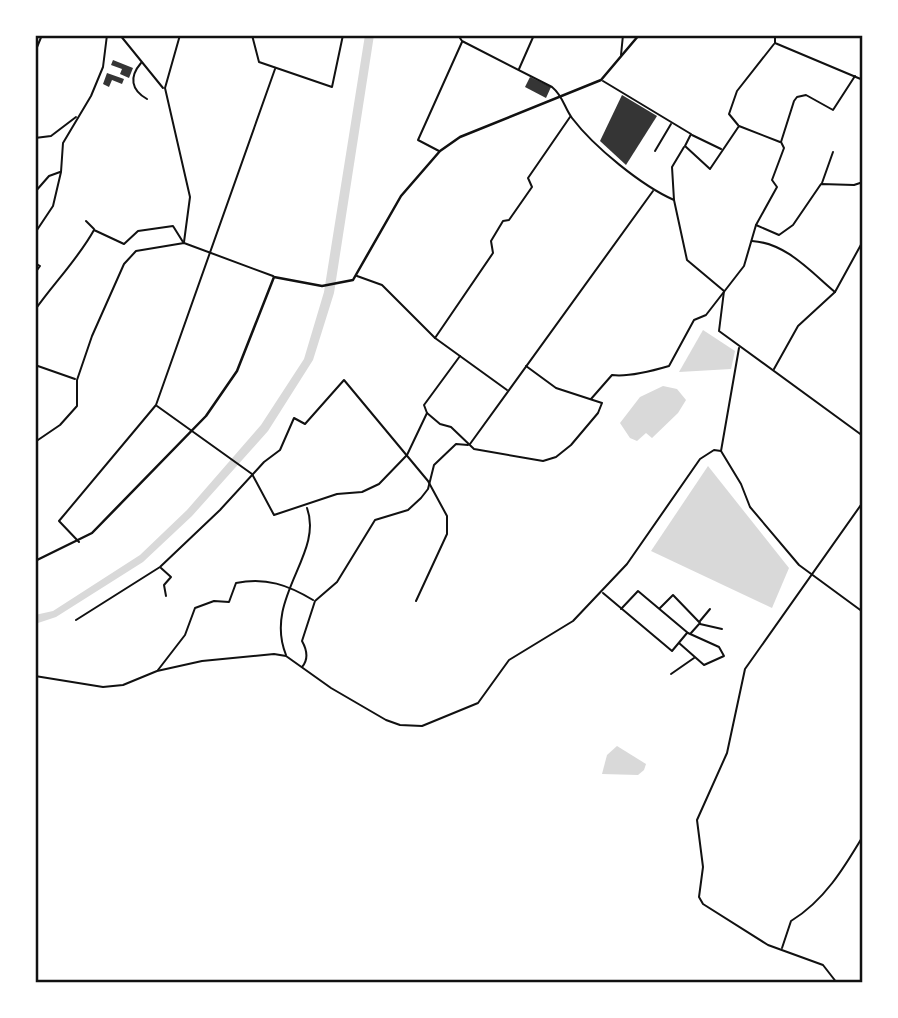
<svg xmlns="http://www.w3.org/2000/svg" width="898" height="1018" font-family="'Golos Text',sans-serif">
<rect width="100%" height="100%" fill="#fff"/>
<g fill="#d9d9d9">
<polygon points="365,35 374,35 334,293 313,360 268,431 192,516 143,562 56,617 35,624 35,615 53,611 140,555 187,510 261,425 304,359 324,292"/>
<polygon points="703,330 735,351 731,369 679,372"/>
<polygon points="663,386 677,389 686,400 678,413 652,438 646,433 637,441 630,438 620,423 640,397"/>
<polygon points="708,466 789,568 772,608 651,551"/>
<polygon points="617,746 646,764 644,770 638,775 602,774 607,755"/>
</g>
<g fill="#353535">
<polygon points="113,60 133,68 129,78 120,74 122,69 111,65"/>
<polygon points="107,73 124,79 122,84 112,80 109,87 103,84"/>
<polygon points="530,77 551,87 546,98 525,87"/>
<polygon points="622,95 657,116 626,165 600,141"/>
</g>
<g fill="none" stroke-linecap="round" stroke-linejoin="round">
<g stroke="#111" stroke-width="2">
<polyline points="120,35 163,88"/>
<polyline points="180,35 165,88 190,197 184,242"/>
<polyline points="252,35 259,62 332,87 343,35"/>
<path d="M458,35L462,41L552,87C563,96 564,107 572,118C594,147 642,186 674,200L687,260L724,291L719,331L863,436"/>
<polyline points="775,35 775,43 863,80"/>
<polyline points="35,52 42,35"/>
<polyline points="621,55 623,35"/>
<path d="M141,63C129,77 131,90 147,99"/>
<polyline points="519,69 534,35"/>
<polyline points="603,81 691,134 685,146 710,169 739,126 780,142"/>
<polyline points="738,125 729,114 737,91 774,44"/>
<polyline points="692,135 721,149"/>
<polyline points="35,138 51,136 76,117"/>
<polyline points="439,151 418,140 462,42"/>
<polyline points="655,151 671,124"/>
<polyline points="822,183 833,152"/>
<polyline points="35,192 49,176 60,172"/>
<polyline points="674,200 672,167 684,147"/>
<polyline points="86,221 94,229"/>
<polyline points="756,225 779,235 793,225 821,184 854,185 863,182"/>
<polyline points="35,233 53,206 61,172 63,143 91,96 103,67 107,35"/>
<path d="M752,241C786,243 810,271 835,292"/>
<polyline points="35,263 40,266 35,273"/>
<polyline points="357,276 382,285 435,338 507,390"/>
<path d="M35,310C54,283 78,259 94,230L124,244L138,231L173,226L183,242"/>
<polyline points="435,338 493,253 491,241 503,221 509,220 532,187 528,178 570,117"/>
<polyline points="739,348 721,451 741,484 750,507 799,565 863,612"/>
<polyline points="460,356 424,405 427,413 440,424 451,427 474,449 543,461 556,457 571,445 598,413 602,403 556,388 526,366"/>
<polyline points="35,365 75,379"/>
<polyline points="774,369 798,326 835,292 863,241"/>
<path d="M591,399L612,375C627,377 652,371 669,366L694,320L706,315L744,266L756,225L777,187L772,180L784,148L781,142L794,101L797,97L806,95L833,110L855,76"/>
<polyline points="157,406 252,474 274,515 337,494 362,492 379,484 407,455 427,413"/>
<polyline points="35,442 60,425 77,406 77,380 92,336 124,264 136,251 184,243 273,276"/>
<polyline points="470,444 653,191"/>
<polyline points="79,542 59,521 156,405 275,69"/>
<polyline points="161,568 171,577 164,585 166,596"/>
<polyline points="603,593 672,651 687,633"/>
<polyline points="660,608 673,595 700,623 691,633"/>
<polyline points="621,609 638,591 688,633 719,647 724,656 704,665 679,643"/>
<polyline points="76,620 160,567 220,510 264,462 280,450 294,418 305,424 344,380 428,481 447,516 447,534 416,601"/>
<polyline points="700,621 710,609"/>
<polyline points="700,624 722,629"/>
<path d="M286,655C263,598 324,554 307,508"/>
<path d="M302,667C309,659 307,650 302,641L315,601L337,582L375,520L408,510L421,498L428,489L434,465L456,444L468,445"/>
<path d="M158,670L185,635L195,608L214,601L229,602L236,583C266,577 288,585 313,600"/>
<polyline points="671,674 694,658"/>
<polyline points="35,676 103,687 123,685 157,671 202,661 274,654 286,656 331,688 386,720 400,725 422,726 478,703 509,660 573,621 627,564 700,459 714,450 721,451"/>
<path d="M782,948L791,921C824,901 844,868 863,836"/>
<polyline points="837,983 823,965 768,945 703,904 699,897 703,867 697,820 727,753 745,669 863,502"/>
</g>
<polyline stroke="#111" stroke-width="2.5" points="35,561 92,533 206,416 237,371 274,277 322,286 353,280 401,196 440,151 460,137 601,80 639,35"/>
</g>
<rect width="898" height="1018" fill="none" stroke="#ffffff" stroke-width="74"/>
<rect x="37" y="37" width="824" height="944" fill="none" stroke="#111" stroke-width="2.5"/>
</svg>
